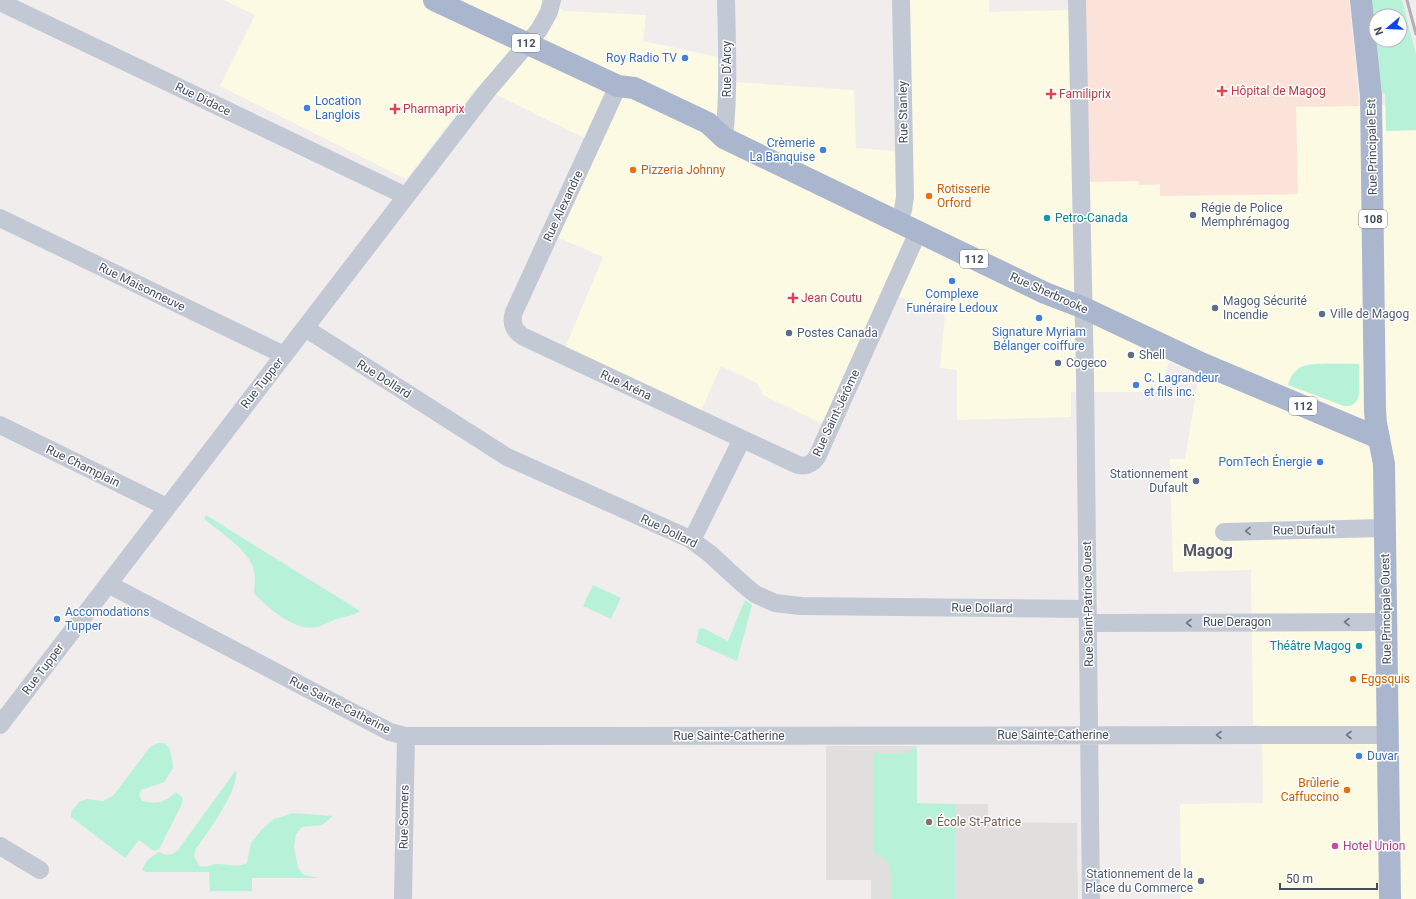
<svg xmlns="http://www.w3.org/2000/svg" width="1416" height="899" font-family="Roboto,sans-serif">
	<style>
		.commercial { fill: #fdfae3 }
		.education { fill: #e1dede }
		.medical { fill: #fce3da }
		.green { fill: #b7f2d8; fill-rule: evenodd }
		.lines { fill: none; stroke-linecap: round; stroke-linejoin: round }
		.minor { stroke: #c2c9d5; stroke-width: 18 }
		.major { stroke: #aab6ce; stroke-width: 22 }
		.rail { stroke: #aeb0b8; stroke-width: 3 }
		.oneway { stroke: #707886 }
		.shop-dot { fill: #3f7fe0; stroke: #fff; stroke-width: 1.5 }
		.health-dot { fill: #e0444e; stroke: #fff; stroke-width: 1.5 }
		.food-dot { fill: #e8710a; stroke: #fff; stroke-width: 1.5 }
		.service-dot { fill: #5c6f8a; stroke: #fff; stroke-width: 1.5 }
		.culture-dot { fill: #0f9aa8; stroke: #fff; stroke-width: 1.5 }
		.education-dot { fill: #8d6e63; stroke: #fff; stroke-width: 1.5 }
		.hotel-dot { fill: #d1479c; stroke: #fff; stroke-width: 1.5 }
		.labels { text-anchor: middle; stroke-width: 3; stroke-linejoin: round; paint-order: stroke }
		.shield { fill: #fff; stroke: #7c828c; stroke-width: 1 }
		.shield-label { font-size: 11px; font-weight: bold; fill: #444c5b }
		.shop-label { font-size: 12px; fill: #366cbe; stroke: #fff; text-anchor: start }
		.street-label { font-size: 12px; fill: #444c5b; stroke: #fff }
		.health-label { font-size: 12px; fill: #be3a42; stroke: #fff; text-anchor: start }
		.food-label { font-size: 12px; fill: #c56008; stroke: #fff; text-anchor: start }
		.service-label { font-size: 12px; fill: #4e5e75; stroke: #fff; text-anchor: start }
		.culture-label { font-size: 12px; fill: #0d838f; stroke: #fff; text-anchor: start }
		.education-label { font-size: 12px; fill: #785e54; stroke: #fff; text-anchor: start }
		.hotel-label { font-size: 12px; fill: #b23c85; stroke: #fff; text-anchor: start }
		.district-label { font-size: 16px; font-weight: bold; fill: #595b62; stroke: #fff }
	</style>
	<rect width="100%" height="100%" fill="#f0edec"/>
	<path class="commercial" d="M224,0H544L565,11L646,15L643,41L718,57V81L854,90L856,148L895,151L893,0H989V12L1068,10V0H1085L1089,182L1139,181V185L1160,184L1161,196L1297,194L1296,107L1386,105V131L1416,130V899H1181L1180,804L1263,803L1262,726L1253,725L1251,570L1173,572L1170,459H1185L1199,375L1169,362L1159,392H1071V417L957,420V370L940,368L945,315L898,296L837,431L763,395L757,383L721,366L701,411L565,348L603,257L557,237L599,145L478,86L406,179L220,86L255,15Z"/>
	<path class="education" d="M826,746H917V804H988V822L1077,823L1078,899H871V880H826Z"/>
	<path class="medical" d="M1086,0H1349L1359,106L1296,107L1298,194L1160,196V184L1139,185L1138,181L1089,182Z"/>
	<path class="green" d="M1371,0H1402L1416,54V130L1386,131L1385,94L1382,93L1381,82L1379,72ZM1376,16H1400V40H1376Z
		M1359,364V395C1357,403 1352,407 1344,406L1288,385C1290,377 1294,371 1301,367C1311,362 1346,364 1359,364Z
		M206,515L360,611C351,617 349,615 340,618C332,620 325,625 317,627C295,632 268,608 254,593C254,586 256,578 254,571C251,552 219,531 204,519Z
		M593,585L621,598L611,619L583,606Z
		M745,600L752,605L737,661L696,643L699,629L703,628L728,641Z
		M158,743H164L169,748L172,758L173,768L164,782L141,790L139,795L142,801C159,804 163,803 176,792L183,798L181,806L159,849L154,851L139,840L125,858L71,817V812L79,802L87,799L103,801L113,796L150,747Z
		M917,746V803L955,804V899H892C892,881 895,860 874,853V753H907Z
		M236,770C240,789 207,833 196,849L194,856L199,866C209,868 210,864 218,864C229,864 236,868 247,863L251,843L262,829L274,819L293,813L333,816L322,825L302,827L296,834L294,847L298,868L304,875L319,878H252V891H210L209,872H146L142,870C145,862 151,856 159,852C167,856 171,856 178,850Z"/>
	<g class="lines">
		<path class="minor" d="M1077,0L1085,375L1091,899
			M0,2L406,196
			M618,86L514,312C510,324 515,333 526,338L798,465C807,467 812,464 817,457L918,232
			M724,138C729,93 727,46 726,0
			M0,218L284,355
			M897,222L903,210L905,197L901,0
			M305,328L507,457L690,539L709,553L744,585L755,594L775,603L801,606L1088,609
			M0,425L167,507
			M1224,532L1385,528
			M692,540L742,439
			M108,584L390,732L406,736L1388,735
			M1088,623L1386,622
			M0,725L487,91L539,30L549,12L552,0
			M0,846L40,870
			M403,899L406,736"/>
		<path class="major" d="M434,0L618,86L634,88L708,123L724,138L1045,293L1084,308L1203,364L1379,438
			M1361,0L1371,95L1375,411L1376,423L1384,464L1390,899"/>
		<path class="rail" d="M1407,0L1416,34"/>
	</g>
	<defs><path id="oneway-chevron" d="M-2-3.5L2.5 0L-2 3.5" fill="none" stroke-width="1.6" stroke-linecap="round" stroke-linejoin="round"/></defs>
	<g class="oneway">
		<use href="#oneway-chevron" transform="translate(1248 531) rotate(179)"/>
		<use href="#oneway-chevron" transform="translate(1347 622) rotate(180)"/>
		<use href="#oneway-chevron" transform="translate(1189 623) rotate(180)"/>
		<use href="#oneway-chevron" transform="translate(1219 735) rotate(-180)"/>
		<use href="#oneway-chevron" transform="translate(1349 735) rotate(-180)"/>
	</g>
	<g class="shop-dot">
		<circle cx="685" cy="58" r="4"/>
		<circle cx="307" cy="108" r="4"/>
		<circle cx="823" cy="150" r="4"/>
		<circle cx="952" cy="281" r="4"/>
		<circle cx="1039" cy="318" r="4"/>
		<circle cx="1136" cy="385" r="4"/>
		<circle cx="1320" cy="462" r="4"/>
		<circle cx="57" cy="619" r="4"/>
		<circle cx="1359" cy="756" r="4"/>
	</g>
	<g class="health-dot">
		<path d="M1220 85h4v4h4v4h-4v4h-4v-4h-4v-4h4z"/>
		<path d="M1049 88h4v4h4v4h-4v4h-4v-4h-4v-4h4z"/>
		<path d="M393 103h4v4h4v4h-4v4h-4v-4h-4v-4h4z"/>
		<path d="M791 292h4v4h4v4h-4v4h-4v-4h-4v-4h4z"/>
	</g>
	<g class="food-dot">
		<circle cx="633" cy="170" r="4"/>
		<circle cx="929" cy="196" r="4"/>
		<circle cx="1353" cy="679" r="4"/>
		<circle cx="1347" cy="790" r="4"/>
	</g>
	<g class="service-dot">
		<circle cx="1193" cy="215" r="4"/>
		<circle cx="1215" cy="308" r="4"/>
		<circle cx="1322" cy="314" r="4"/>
		<circle cx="789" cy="333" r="4"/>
		<circle cx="1131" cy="355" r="4"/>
		<circle cx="1058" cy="363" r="4"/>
		<circle cx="1196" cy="481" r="4"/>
		<circle cx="1201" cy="881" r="4"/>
	</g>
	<g class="culture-dot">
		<circle cx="1047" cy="218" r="4"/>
		<circle cx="1359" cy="646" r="4"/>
	</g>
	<circle class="education-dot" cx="929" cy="822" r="4"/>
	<circle class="hotel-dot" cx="1335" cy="846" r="4"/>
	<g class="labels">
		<g class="shield">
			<rect x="512" y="34" width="28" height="18" rx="3"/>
			<rect x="1359" y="210" width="28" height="18" rx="3"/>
			<rect x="960" y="250" width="28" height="18" rx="3"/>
			<rect x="1289" y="397" width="28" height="18" rx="3"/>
		</g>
		<g class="shield-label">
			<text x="526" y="47">112</text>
			<text x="1373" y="223">108</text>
			<text x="974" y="263">112</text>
			<text x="1303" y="410">112</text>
		</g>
		<g class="shop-label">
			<text x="677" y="62" text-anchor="end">Roy Radio TV</text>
			<text x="315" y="105">Location<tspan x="315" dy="14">Langlois</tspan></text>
			<text x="815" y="147" text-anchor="end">Crèmerie<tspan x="815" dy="14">La Banquise</tspan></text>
			<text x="952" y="298" text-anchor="middle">Complexe<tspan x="952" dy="14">Funéraire Ledoux</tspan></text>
			<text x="1039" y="336" text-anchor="middle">Signature Myriam<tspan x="1039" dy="14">Bélanger coiffure</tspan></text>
			<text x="1144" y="382">C. Lagrandeur<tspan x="1144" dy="14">et fils inc.</tspan></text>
			<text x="1312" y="466" text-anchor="end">PomTech Énergie</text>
			<text x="65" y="616">Accomodations<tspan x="65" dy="14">Tupper</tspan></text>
			<text x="1367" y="760">Duvar</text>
		</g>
		<g class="street-label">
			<text transform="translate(727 69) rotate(-90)" y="4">Rue D'Arcy</text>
			<text transform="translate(203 99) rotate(26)" y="4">Rue Didace</text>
			<text transform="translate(903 112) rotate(-91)" y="4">Rue Stanley</text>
			<text transform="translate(1372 147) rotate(-91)" y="4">Rue Principale Est</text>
			<text transform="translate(563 206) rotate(-65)" y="4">Rue Alexandre</text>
			<text transform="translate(142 287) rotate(26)" y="4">Rue Maisonneuve</text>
			<text transform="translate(1049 293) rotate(24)" y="4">Rue Sherbrooke</text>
			<text transform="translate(384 379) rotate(32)" y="4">Rue Dollard</text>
			<text transform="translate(262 383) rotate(-52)" y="4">Rue Tupper</text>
			<text transform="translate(626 385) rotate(25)" y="4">Rue Aréna</text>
			<text transform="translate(836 413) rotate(-65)" y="4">Rue Saint-Jérôme</text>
			<text transform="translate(83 466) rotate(26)" y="4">Rue Champlain</text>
			<text transform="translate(1304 530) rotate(-1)" y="4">Rue Dufault</text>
			<text transform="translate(669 531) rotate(26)" y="4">Rue Dollard</text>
			<text transform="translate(1088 604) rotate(-91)" y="4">Rue Saint-Patrice Ouest</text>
			<text transform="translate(982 608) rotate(1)" y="4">Rue Dollard</text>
			<text transform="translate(1386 609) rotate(-91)" y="4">Rue Principale Ouest</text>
			<text x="1237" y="626">Rue Deragon</text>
			<text transform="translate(43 669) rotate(-53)" y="4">Rue Tupper</text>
			<text transform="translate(340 705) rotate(27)" y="4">Rue Sainte-Catherine</text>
			<text x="1053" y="739">Rue Sainte-Catherine</text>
			<text x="729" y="740">Rue Sainte-Catherine</text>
			<text transform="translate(404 817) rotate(-89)" y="4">Rue Somers</text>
		</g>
		<g class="health-label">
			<text x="1231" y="95">Hôpital de Magog</text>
			<text x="1059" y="98">Familiprix</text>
			<text x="403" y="113">Pharmaprix</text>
			<text x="801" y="302">Jean Coutu</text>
		</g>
		<g class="food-label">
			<text x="641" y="174">Pizzeria Johnny</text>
			<text x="937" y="193">Rotisserie<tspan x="937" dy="14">Orford</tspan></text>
			<text x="1361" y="683">Eggsquis</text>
			<text x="1339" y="787" text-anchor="end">Brûlerie<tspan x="1339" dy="14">Caffuccino</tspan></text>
		</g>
		<g class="service-label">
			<text x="1201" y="212">Régie de Police<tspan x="1201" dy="14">Memphrémagog</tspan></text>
			<text x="1223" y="305">Magog Sécurité<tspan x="1223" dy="14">Incendie</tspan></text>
			<text x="1330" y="318">Ville de Magog</text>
			<text x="797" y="337">Postes Canada</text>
			<text x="1139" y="359">Shell</text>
			<text x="1066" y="367">Cogeco</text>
			<text x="1188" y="478" text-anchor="end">Stationnement<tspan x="1188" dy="14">Dufault</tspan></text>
			<text x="1193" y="878" text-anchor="end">Stationnement de la<tspan x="1193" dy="14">Place du Commerce</tspan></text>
		</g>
		<g class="culture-label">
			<text x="1055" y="222">Petro-Canada</text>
			<text x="1351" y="650" text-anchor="end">Théâtre Magog</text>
		</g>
		<g class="education-label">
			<text x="937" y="826">École St-Patrice</text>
		</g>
		<g class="hotel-label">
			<text x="1343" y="850">Hotel Union</text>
		</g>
		<g class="district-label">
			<text x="1208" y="556">Magog</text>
		</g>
	</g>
	<g transform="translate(1388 28) rotate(251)"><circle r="19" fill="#ffffff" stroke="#b4b7bd"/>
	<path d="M0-3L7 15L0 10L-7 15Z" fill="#0c46eb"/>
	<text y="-6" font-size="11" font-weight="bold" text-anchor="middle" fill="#444c5b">N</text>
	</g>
	<path d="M1280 883v6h97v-6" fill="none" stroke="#444c5b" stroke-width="2"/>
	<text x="1286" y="883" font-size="12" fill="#444c5b" stroke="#ffffff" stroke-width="3" paint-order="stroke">50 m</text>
</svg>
